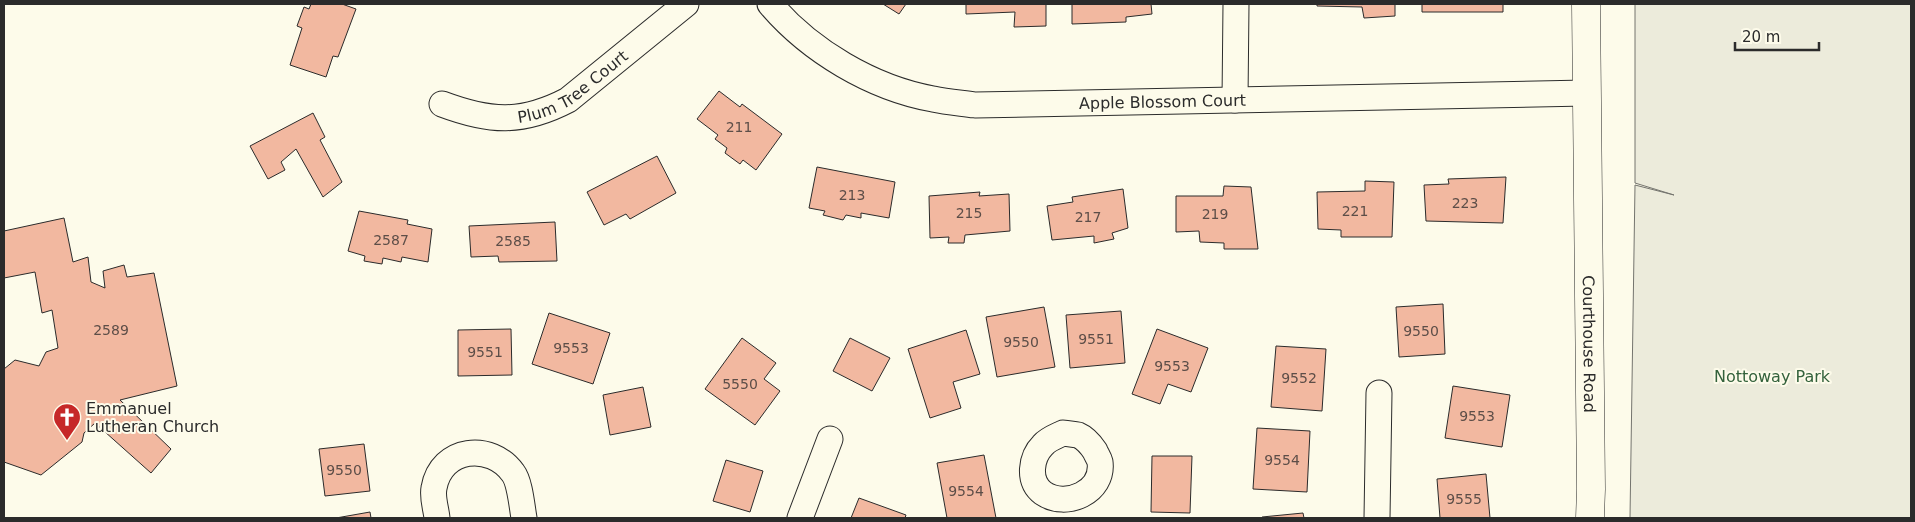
<svg xmlns="http://www.w3.org/2000/svg" width="1915" height="522" font-family="'DejaVu Sans',sans-serif">
	<style>
		.green { fill: #ecebdb; stroke: #74746e }
		.building { fill: #f2b8a0; stroke: #2b2b2b }
		.lines { fill: none; stroke-linecap: round; stroke-linejoin: round }
		.street-casing { stroke: #2b2b2b; stroke-width: 27 }
		.secondary-casing { stroke: #2b2b2b; stroke-width: 29 }
		.street { stroke: #fdfbea; stroke-width: 25 }
		.secondary { stroke: #fdfbea; stroke-width: 28 }
		.labels { text-anchor: middle; stroke-width: 4; stroke-linejoin: round; paint-order: stroke }
		.number-label { font-size: 14px; fill: #5d4e48 }
		.street-label { font-size: 16px; fill: #2b2b2b; stroke: #fdfbea }
		.park-label { font-size: 16px; fill: #34623c; stroke: #fdfbea }
		.poi-label { font-size: 16px; fill: #2b2b2b; stroke: #fdfbea; text-anchor: start }
	</style>
	<rect width="100%" height="100%" fill="#fdfbea"/>
	<path class="green" d="M1635,4H1911V518H1630L1635,185L1674,195L1635,183Z"/>
	<path class="building" d="M311,4H342L356,9L338,57L333,56L326,77L290,65L302,28L297,26L304,7L309,9Z
		M883,4H906L899,14Z
		M966,4H1046V26L1014,27L1015,12L966,14Z
		M1072,4H1151L1152,14L1126,17V22L1072,24Z
		M1317,4H1395V16L1364,18L1362,7L1317,6Z
		M1422,4H1503V12H1422Z
		M719,91L740,107L742,104L782,134L756,170L743,160L740,164L725,153L727,148L715,139L718,135L697,119Z
		M313,113L325,137L320,140L342,182L323,197L296,149L281,162L285,170L268,179L250,146Z
		M657,156L676,193L630,219L626,214L604,225L587,192Z
		M817,167L895,182L889,218L861,213V218L846,215L843,220L823,215L825,211L809,208Z
		M1506,177L1503,223L1426,221L1424,185L1449,184L1448,179Z
		M1365,181L1394,182L1392,237H1341V230L1318,229L1317,192L1365,191Z
		M1224,186L1251,187L1258,249H1224V243L1200,242L1199,231L1176,232V196H1223Z
		M1123,189L1128,228L1112,233L1114,239L1094,243V236L1052,240L1047,206L1073,202L1072,197Z
		M980,192L979,196L1009,194L1010,231L965,235L964,243H948L949,237L930,238L929,196Z
		M359,211L408,220L407,224L432,229L428,262L402,257L401,262L383,258L382,264L364,261L365,256L348,251Z
		M64,218L73,262L88,257L91,282L105,288L103,271L124,265L127,277L154,273L177,386L120,400L171,449L151,473L95,423L84,433L82,442L41,475L4,462V369L15,360L39,366L46,352L58,348L52,310L42,313L35,272L4,278V231Z
		M555,222L557,261L499,262L498,256L471,257L469,226Z
		M1443,304L1445,354L1399,357L1396,307Z
		M1044,307L1055,367L997,377L986,317Z
		M1121,311L1125,363L1070,368L1066,315Z
		M549,313L610,333L593,384L532,364Z
		M511,329L512,375L458,376V330Z
		M1157,329L1208,348L1191,392L1168,384L1160,404L1132,394Z
		M966,330L980,374L953,382L961,408L930,418L908,349Z
		M742,338L776,363L764,379L780,391L755,425L705,389Z
		M850,338L890,358L872,391L833,371Z
		M1276,346L1326,349L1322,411L1271,407Z
		M1453,386L1510,395L1502,447L1445,438Z
		M643,387L651,427L610,435L603,395Z
		M1257,428L1310,431L1307,492L1253,489Z
		M364,444L370,491L325,496L319,449Z
		M984,455L996,518H947L937,463Z
		M1152,456H1192L1190,513L1151,512Z
		M726,460L763,471L750,512L713,501Z
		M1486,474L1490,518H1440L1437,479Z
		M859,498L906,515L905,518H851Z
		M370,512L371,518H336Z
		M1303,513L1304,518H1262V517Z"/>
	<g class="lines">
		<g class="street-casing">
			<g id="street">
				<path id="s1" d="M770,4C810,51 872,88 933,99C947,102 961,103 975,105L1586,93"/>
				<path d="M1235,100L1236,4"/>
				<path id="s2" d="M442,104C490,122 522,124 568,100L686,4"/>
				<path d="M1063,433C1068,434 1074,434 1078,435C1085,438 1091,445 1095,451C1096,454 1099,458 1100,462C1104,492 1066,509 1043,493C1027,481 1031,457 1043,445C1048,439 1057,436 1063,433Z"/>
				<path d="M437,518C436,508 432,498 434,488C441,447 491,442 513,473C520,482 522,507 524,518"/>
				<path d="M800,518L830,439"/>
				<path d="M1377,518L1379,393"/>
			</g>
		</g>
		<g class="secondary-casing">
			<g id="secondary">
				<path id="s3" d="M1586,4L1591,489L1590,518"/>
			</g>
		</g>
		<use href="#street" class="street"/>
		<use href="#secondary" class="secondary"/>
	</g>
	<defs>
		<g id="church-pin" transform="scale(1.4375)"><path d="M0 17L-7.5 6A9.5 9.5 0 1 1 7.5 6Z" fill="#c62828" stroke="#fdfbea"/><path d="M-1.2-6h2.4v3.5h3.3v2.4h-3.3V6h-2.4V-.1h-3.3v-2.4h3.3Z" fill="#fff"/></g>
	</defs>
	<g fill-rule="evenodd">
		<use href="#church-pin" x="67" y="417"/>
	</g>
	<g class="labels">
		<g class="number-label">
			<text x="739" y="132">211</text>
			<text x="852" y="200">213</text>
			<text x="1465" y="208">223</text>
			<text x="1355" y="216">221</text>
			<text x="969" y="218">215</text>
			<text x="1215" y="219">219</text>
			<text x="1088" y="222">217</text>
			<text x="391" y="245">2587</text>
			<text x="513" y="246">2585</text>
			<text x="111" y="335">2589</text>
			<text x="1421" y="336">9550</text>
			<text x="1096" y="344">9551</text>
			<text x="1021" y="347">9550</text>
			<text x="571" y="353">9553</text>
			<text x="485" y="357">9551</text>
			<text x="1172" y="371">9553</text>
			<text x="1299" y="383">9552</text>
			<text x="740" y="389">5550</text>
			<text x="1477" y="421">9553</text>
			<text x="1282" y="465">9554</text>
			<text x="344" y="475">9550</text>
			<text x="966" y="496">9554</text>
			<text x="1464" y="504">9555</text>
		</g>
		<g class="street-label">
			<text dy="6" stroke="none"><textPath href="#s2" startOffset="141">Plum Tree Court</textPath></text>
			<text dy="6" stroke="none"><textPath href="#s1" startOffset="422">Apple Blossom Court</textPath></text>
			<text dy="6" stroke="none"><textPath href="#s3" startOffset="340">Courthouse Road</textPath></text>
		</g>
		<g class="park-label">
			<text x="1772" y="382">Nottoway Park</text>
		</g>
		<g class="poi-label">
			<text x="86" y="414">Emmanuel<tspan x="86" dy="18">Lutheran Church</tspan></text>
		</g>
	</g>
	<rect width="1915" height="522" fill="none" stroke="#2b2b2b" stroke-width="10"/>
	<path d="M1735 42v8h84v-8" fill="none" stroke="#2b2b2b" stroke-width="2.5"/>
	<text x="1742" y="42" font-size="15" fill="#2b2b2b" stroke="#fdfbea" stroke-width="4" paint-order="stroke">20 m</text>
</svg>
